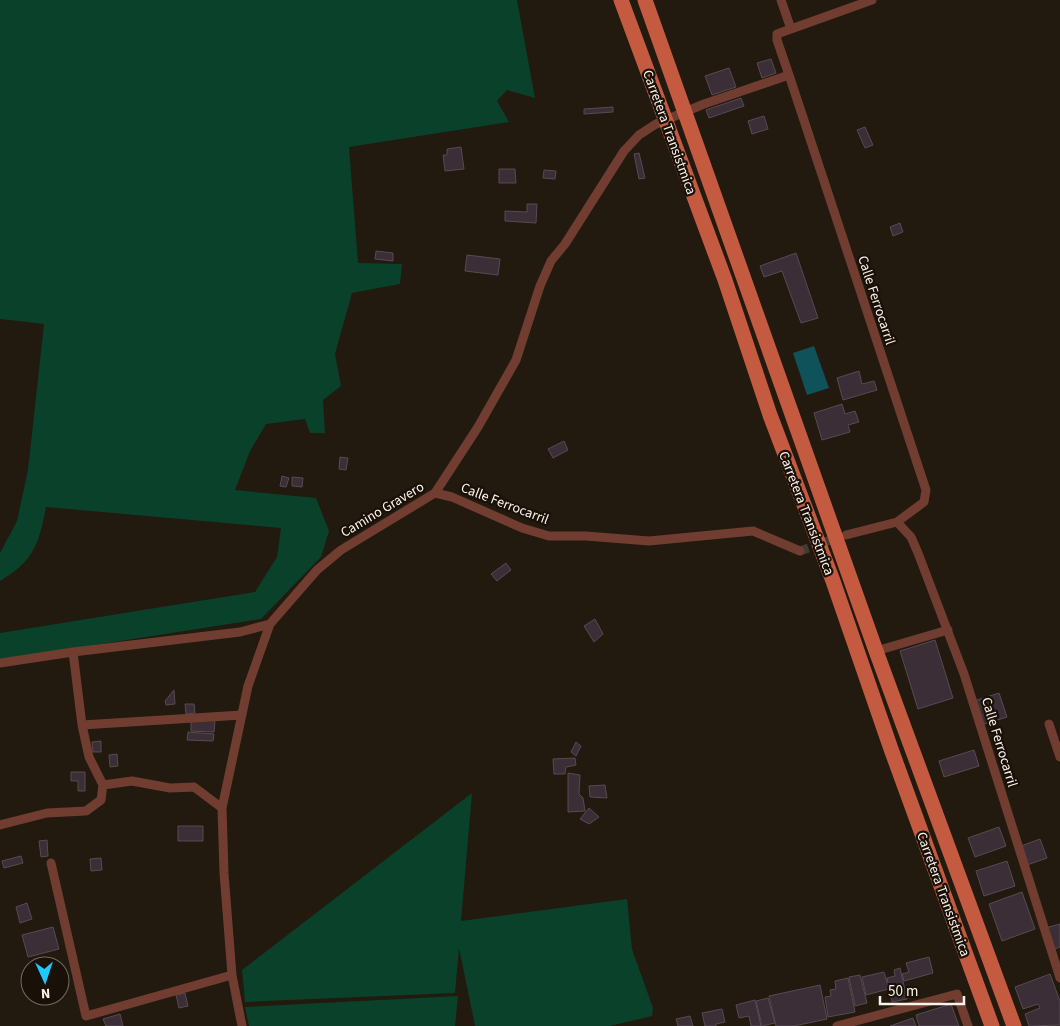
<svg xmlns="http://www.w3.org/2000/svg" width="1060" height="1026" font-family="'Source Sans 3',sans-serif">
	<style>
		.green { fill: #0a412b }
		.water { fill: #105259 }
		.building { fill: #3c2e37; stroke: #584a53 }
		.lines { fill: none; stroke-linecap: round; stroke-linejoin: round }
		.street-tunnel { stroke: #433a30; stroke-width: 9; stroke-dasharray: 9 4.5; stroke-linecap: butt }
		.street { stroke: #703d30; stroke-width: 9 }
		.primary { stroke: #c45b41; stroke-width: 15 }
		.labels { text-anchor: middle; stroke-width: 4.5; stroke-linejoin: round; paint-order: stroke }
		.street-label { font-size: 14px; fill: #fbf4ed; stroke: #191007 }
	</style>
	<rect width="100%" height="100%" fill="#22190f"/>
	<path class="green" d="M0,0H517L535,98L507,90L497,101L509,122L349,147L358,263L402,264L400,284L352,293L335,354L341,386L323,400L325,433H310L305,419L266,424L250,451L235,490L316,498L329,531L321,557L261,619L0,660V633L255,592L277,557L281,528L46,507C39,544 34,561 0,581V553L17,521L28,470L44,324L0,319Z
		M472,793L461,921L627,899L632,949L653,1008L652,1016L610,1026H475L459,948L455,993L245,1002L242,970Z
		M458,996L455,1026H249L245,1007Z"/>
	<path class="water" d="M814,346L829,388L807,395L793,353Z"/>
	<path class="building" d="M771,59L776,73L762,78L757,63Z
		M729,68L736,87L712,95L705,76Z
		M741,98L744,106L709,118L706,110Z
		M613,107V112L584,114V109Z
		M764,116L768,129L752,134L748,121Z
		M865,127L873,145L865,148L857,130Z
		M461,147L464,169L445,171L443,155H447V149Z
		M639,153L645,178L639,179L634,154Z
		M499,169H515L516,183H499Z
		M544,170L556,171L555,179L543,178Z
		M527,204H537L536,223L505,221V211L527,212Z
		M900,223L903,232L893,236L890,227Z
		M376,251L393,253V261L375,259Z
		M796,253L818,318L801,323L782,271L764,277L760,266Z
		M467,255L500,259L498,275L465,271Z
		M859,371L862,384L874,381L877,390L843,400L837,378Z
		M842,404L845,414L855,411L859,422L848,425L850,432L822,440L814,413Z
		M564,441L568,450L553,458L548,449Z
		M340,457L348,458L346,470L339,469Z
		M282,476L289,478L286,487L280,486Z
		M292,477L303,478L302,487L292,486Z
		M506,563L511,570L497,581L491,574Z
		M595,619L603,634L594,642L584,626Z
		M935,640L953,698L918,709L900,651Z
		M174,690L175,704L166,705L165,701Z
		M999,693L1007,717L981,725L974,701Z
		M185,704H194L195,713L186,714Z
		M191,719L215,720L214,732L191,731Z
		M188,732L214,734L213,741L187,740Z
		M101,741V752H93L92,742Z
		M576,742L581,746L576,756L571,752Z
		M974,750L979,766L944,777L939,761Z
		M117,754L118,766L110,767L109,755Z
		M575,758L576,765L566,767L565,774H554L553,759Z
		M71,772H85V791H78V781H71Z
		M568,773L580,775L579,794L583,798L585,811L568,812Z
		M605,785L607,798L590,797L589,786Z
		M589,808L599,817L589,824L580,819Z
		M178,826H203V841H178Z
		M999,827L1006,846L975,857L968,838Z
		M1040,839L1047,858L1027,865L1021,846Z
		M47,840L48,856L41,857L39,841Z
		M21,856L23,863L4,868L2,861Z
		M101,858L102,870L91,871L90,859Z
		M1007,861L1015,886L984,896L976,871Z
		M1022,892L1035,929L1002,941L989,904Z
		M27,903L32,919L20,923L16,907Z
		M1060,924V947L1052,950L1045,928Z
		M53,927L59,949L28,957L22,935Z
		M929,957L933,973L904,981L902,974L909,972L906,963Z
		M900,968L907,999L892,1002L887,978L895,976L894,970Z
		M884,972L889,989L866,995L862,977Z
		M1050,974L1060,1001V1025L1029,1026L1025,1014L1040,1008L1038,1004L1023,1009L1015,987Z
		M860,975L867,1003L855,1006L849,977Z
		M848,978L855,1012L828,1017L825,997L831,996L830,990L836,989L835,981Z
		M820,985L827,1019L794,1026H776L769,996Z
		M185,993L188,1006L179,1008L176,995Z
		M768,998L775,1023L762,1026L756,1001Z
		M755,1000L761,1026H751L749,1016L739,1018L736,1005Z
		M951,1004L959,1026H919L916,1015Z
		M722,1009L725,1022L716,1024V1026H705L702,1013Z
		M120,1014L123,1026H106L103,1019Z
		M690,1016L693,1026H678L676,1019Z
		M913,1018L916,1026H890Z"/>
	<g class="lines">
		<path class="street-tunnel" d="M800,551L839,537"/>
		<path class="street" d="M781,0L791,29
			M789,75L926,490L924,502L897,522L846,535
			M435,493L452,497L522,528L549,536H586L649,541L753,531L800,551
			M897,522L911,537L918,553L964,674L1060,978
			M876,651L948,630
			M73,652L82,725L89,757L103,785
			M0,663L73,652L240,632L270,624L317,570L341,550L435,493L478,427L516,360L540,286L551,261L565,244L624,151L639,135L656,124L704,104L789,75L777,40V34L872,0
			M1049,724L1060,757
			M82,725L242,715
			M222,808L248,686L270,624
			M0,825L47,813L86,811L101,800L103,785L132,781L170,788L194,787L222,808L224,873L232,975
			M51,863L86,1016L232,975L242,1026
			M837,1026L957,994L968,1026"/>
		<path class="primary" d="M621,0L725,280L770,415L833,581L891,749L992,1026
			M645,0L876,651L1014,1026"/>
	</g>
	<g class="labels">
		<g class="street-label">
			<text transform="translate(670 132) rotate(70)" y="5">Carretera Transistmica</text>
			<text transform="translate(877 300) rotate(72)" y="5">Calle Ferrocarril</text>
			<text transform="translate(505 503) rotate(21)" y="5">Calle Ferrocarril</text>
			<text transform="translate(382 509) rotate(-31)" y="5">Camino Gravero</text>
			<text transform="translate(807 513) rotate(69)" y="5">Carretera Transistmica</text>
			<text transform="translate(1000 742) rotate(73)" y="5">Calle Ferrocarril</text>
			<text transform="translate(944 894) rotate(70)" y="5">Carretera Transistmica</text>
		</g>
	</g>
	<g transform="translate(45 981) rotate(177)"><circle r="24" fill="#191007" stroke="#736b63"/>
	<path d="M0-4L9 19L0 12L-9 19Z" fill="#1ec9fd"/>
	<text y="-8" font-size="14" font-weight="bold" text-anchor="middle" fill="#fbf4ed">N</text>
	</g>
	<path d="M880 996v8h84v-8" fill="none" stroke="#fbf4ed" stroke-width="2.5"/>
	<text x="888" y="996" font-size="15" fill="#fbf4ed" stroke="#191007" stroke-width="4" paint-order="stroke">50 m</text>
</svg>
